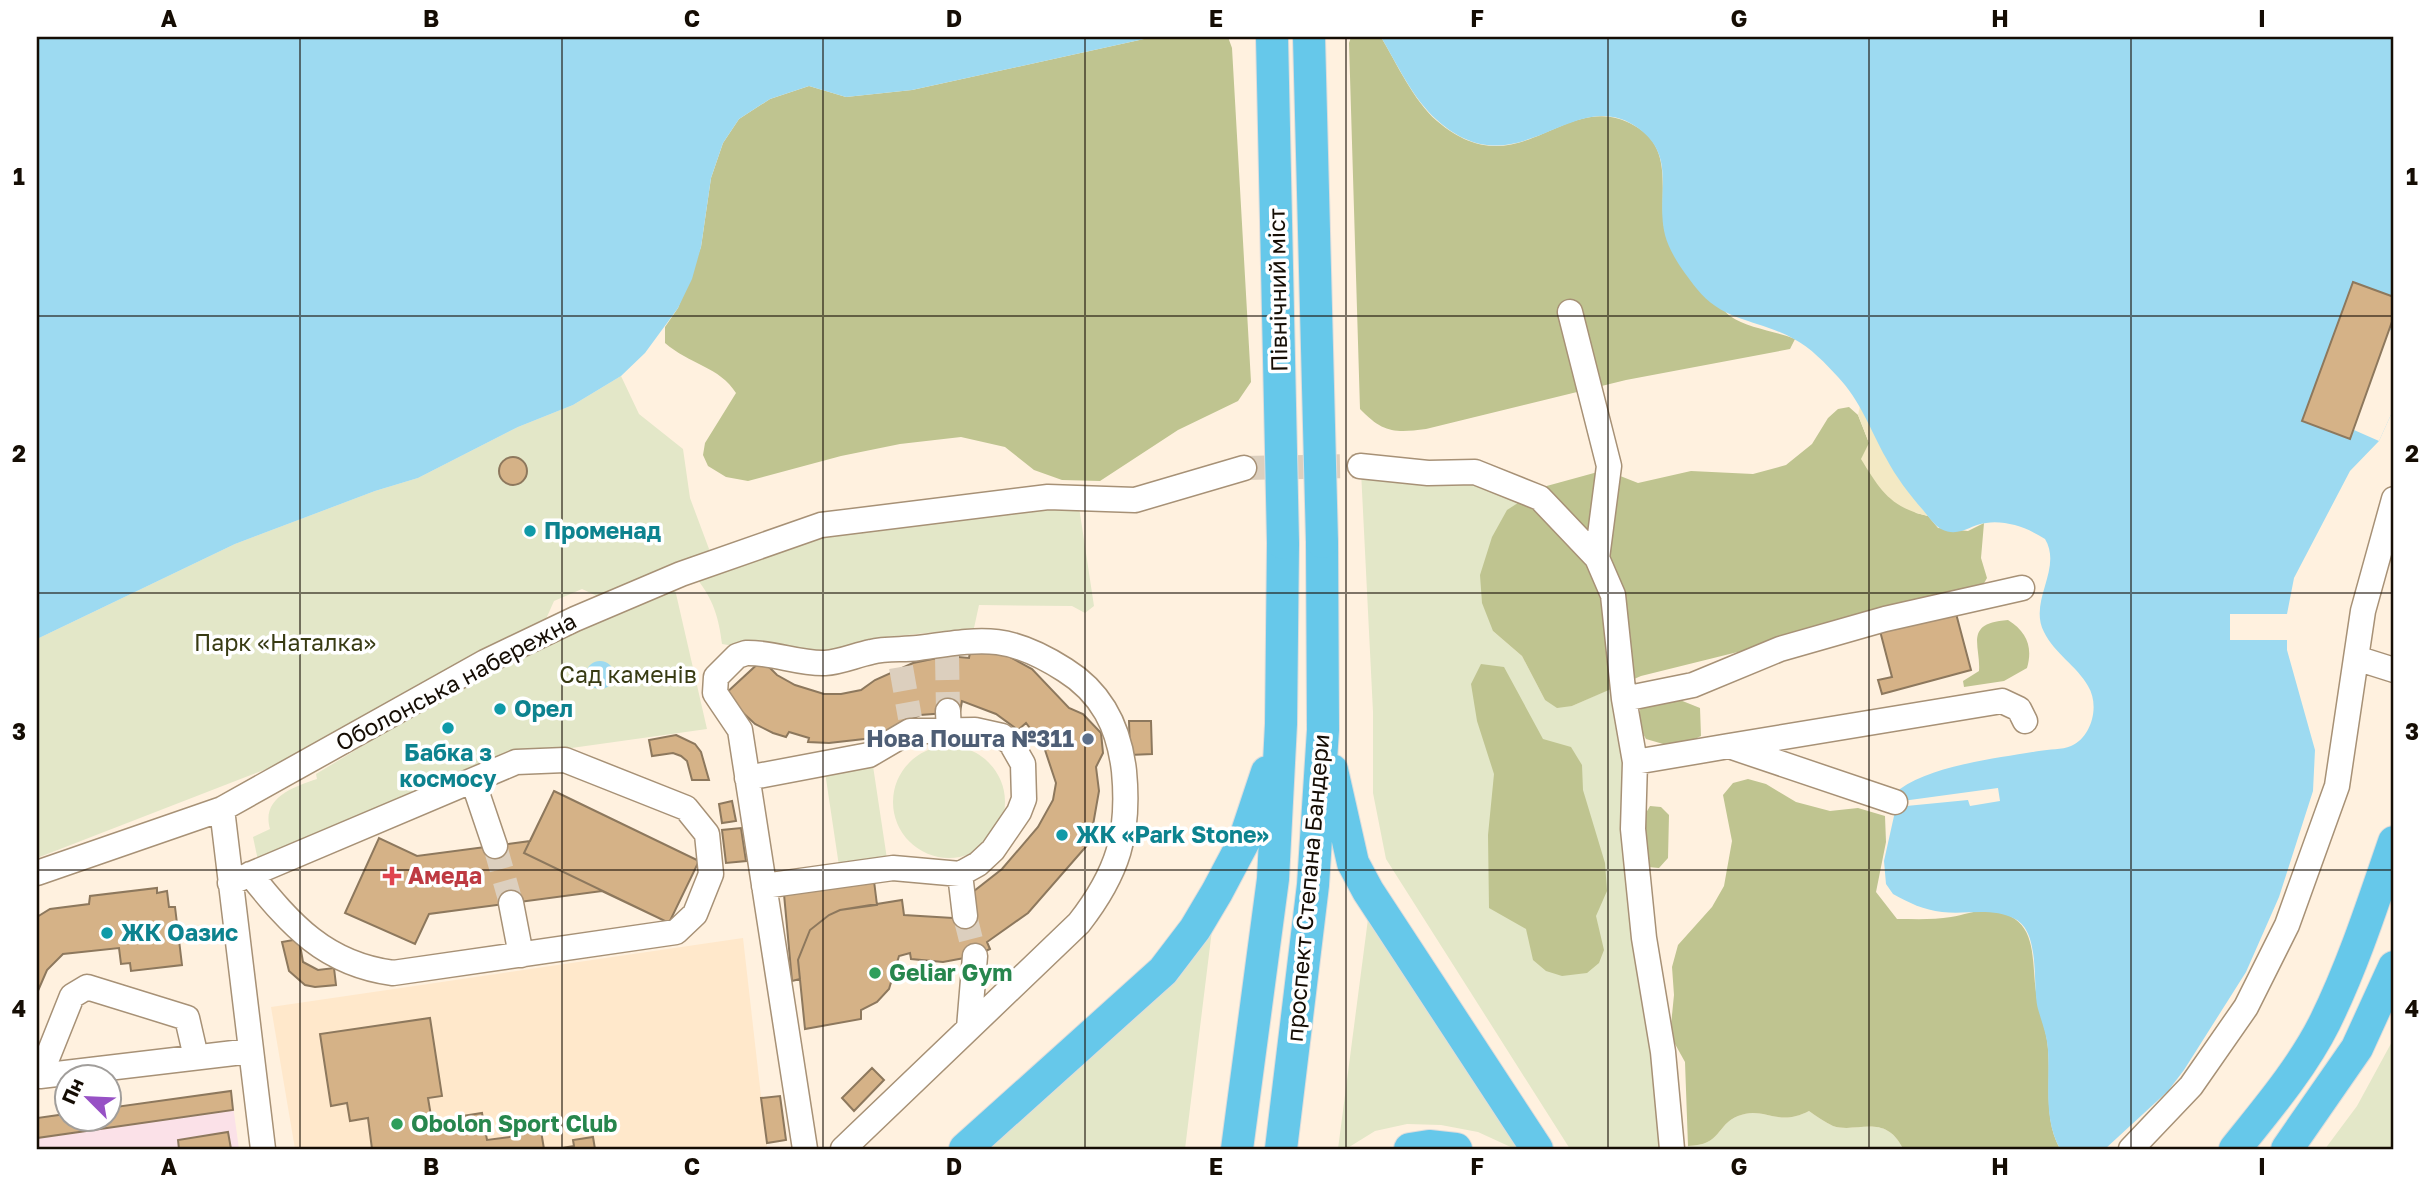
<svg xmlns="http://www.w3.org/2000/svg" width="2431" height="1186" font-family="'Golos Text',sans-serif">
	<style>
		.built { fill: #ffe8cb }
		.industrial { fill: #fbe1e8 }
		.green { fill: #e3e7c8 }
		.forest { fill: #bfc490 }
		.sand { fill: #f3e9c4 }
		.water { fill: #9ddaf1 }
		.pier { fill: #fff1df }
		.building { fill: #d5b287; stroke: #8d785d; stroke-width: 2 }
		.lines { fill: none; stroke-linecap: round; stroke-linejoin: round }
		.minor-tunnel { stroke: #dccfbe; stroke-width: 24; stroke-dasharray: 24 12; stroke-linecap: butt }
		.minor-casing { stroke: #a79176; stroke-width: 27 }
		.major-casing { stroke: #dedddc; stroke-width: 34 }
		.minor { stroke: #fff; stroke-width: 24 }
		.major { stroke: #66c8ea; stroke-width: 32 }
		.major-bridge-casing { stroke: #dedddc; stroke-width: 34; stroke-linecap: butt }
		.major-bridge { stroke: #66c8ea; stroke-width: 32 }
		.grid { fill: none; stroke: #150d04; stroke-width: 2; stroke-opacity: 0.55 }
		.culture-dot { fill: #0f9aa8; stroke: #fff; stroke-width: 2.5 }
		.service-dot { fill: #5c6f8a; stroke: #fff; stroke-width: 2.5 }
		.health-dot { fill: #e0444e; stroke: #fff; stroke-width: 2.5 }
		.leisure-dot { fill: #2e9e5b; stroke: #fff; stroke-width: 2.5 }
		.labels { text-anchor: middle; stroke-width: 7; stroke-linejoin: round; paint-order: stroke }
		.street-label { font-size: 23px; fill: #150d04; stroke: #fff }
		.culture-label { font-size: 23px; font-weight: bold; fill: #0d838f; stroke: #fff; text-anchor: start }
		.park-label { font-size: 23px; fill: #383b13; stroke: #fff }
		.service-label { font-size: 23px; font-weight: bold; fill: #4e5e75; stroke: #fff; text-anchor: end }
		.health-label { font-size: 23px; font-weight: bold; fill: #be3a42; stroke: #fff; text-anchor: start }
		.leisure-label { font-size: 23px; font-weight: bold; fill: #27864d; stroke: #fff; text-anchor: start }
		.neatline { fill: none; stroke: #150d04; stroke-width: 2.5 }
		.grid-label { font-size: 23px; text-anchor: middle; font-weight: bold; fill: #150d04 }
	</style>
	<rect width="100%" height="100%" fill="#fff1df"/>
	<path class="built" d="M743,938L767,1149H295L271,1007Z"/>
	<path class="industrial" d="M231,1091L239,1149H37V1118L66,1114V1120H108L109,1108Z"/>
	<path class="green" d="M621,376L639,414L683,449L690,498L712,557L606,600L582,589L554,601L542,628L331,744L37,858V639L235,544L375,491L418,478L518,427L573,405Z
		M1361,471L1469,479L1528,496L1493,631L1522,656L1545,700L1572,706L1619,685L1665,1149H1570L1386,859L1373,793V712Z
		M1053,499L1079,507L1094,606L1085,613L1072,606L979,605L974,628L888,637L849,647L820,660L722,644C719,618 713,599 697,579L822,530Z
		M674,585L707,729L550,751L259,865L253,837L270,829C261,798 293,787 317,779L316,774L506,659Z
		M893 802a56 56 0 1 1 112 0a56 56 0 1 1-112 0Z
		M873,766L887,859L839,866L825,772Z
		M1368,919L1525,1149H1515L1478,1132L1441,1125L1407,1124L1375,1131L1346,1149H1338Z
		M1212,930L1185,1149H989L1177,976Z
		M2394,1038V1149H2325L2357,1106Z
		M1809,1111C1816,1116 1825,1122 1833,1126C1857,1134 1885,1112 1903,1149H1687L1688,1146C1722,1145 1716,1125 1738,1116C1764,1105 1777,1128 1809,1111Z"/>
	<path class="forest" d="M1153,37H1228L1232,48L1251,382L1238,401L1178,430L1100,481L1062,480L1034,470L1005,447L961,437L900,444L841,456L748,481L726,477L708,466L703,455L705,443L736,393C720,367 689,364 665,343V327L678,308L701,247L711,178L723,143L739,119L770,99L809,86L846,97L912,90Z
		M1351,37H1381C1397,64 1413,100 1437,121C1520,192 1565,85 1635,126C1676,149 1657,195 1665,232C1666,239 1723,312 1730,316C1747,328 1775,331 1795,339L1790,349L1626,380L1426,429C1395,433 1383,433 1360,409L1349,43Z
		M1849,407L1858,415L1869,443L1916,513L1928,516L1938,528L1968,531L1984,523L1981,558L1987,578L1979,592L1641,676L1572,706L1557,708L1545,700L1522,656L1493,631L1482,603L1480,575L1492,537L1507,510L1543,487L1605,470L1638,483L1691,471L1753,474L1786,465L1812,444L1828,418L1838,409Z
		M2008,620C2027,632 2033,647 2027,668L2004,681L1964,687L1963,681L1979,671C1981,646 1963,623 2008,620Z
		M1481,664L1504,667L1543,739L1571,747L1582,765L1583,790L1605,863L1607,891L1596,916L1604,950L1599,963L1587,973L1562,976L1546,971L1533,960L1526,929L1489,908L1488,835L1494,774L1477,721L1471,684Z
		M1675,698L1700,708L1701,736L1677,748L1646,739L1638,725L1641,704Z
		M1748,779L1766,784L1796,802L1830,811L1858,808L1885,816L1886,842L1876,892L1897,919C1915,919 1934,920 1951,917C1965,915 1979,909 1993,911C2039,918 2031,958 2036,992C2038,1012 2047,1029 2048,1049C2051,1083 2043,1118 2060,1149H1903C1885,1112 1857,1134 1833,1126C1825,1122 1816,1116 1809,1111C1777,1128 1764,1105 1738,1116C1716,1125 1722,1145 1688,1146L1685,1062L1670,1035L1674,995L1672,967L1678,945L1712,907L1724,886L1732,841L1723,795L1733,783Z
		M1650,806L1661,807L1669,815L1668,858L1659,868L1648,867L1642,820Z"/>
	<path class="sand" d="M1860,406L1899,479L1928,516C1891,508 1880,490 1861,459L1869,443L1858,415Z"/>
	<path class="water" d="M37,37H1153L912,90L846,97L809,86L770,99L739,119L723,143L711,178L701,247L692,279L678,308L645,353L621,376L573,405L518,427L418,478L375,491L235,544L37,639Z
		M1381,37H2394V408L2379,441L2350,471L2294,578L2287,614V650L2315,750L2313,791L2279,897L2246,972L2184,1070L2168,1091L2105,1149H2060C2043,1118 2050,1084 2048,1050C2047,1035 2042,1023 2038,1009C2032,986 2041,932 2015,919C1992,907 1967,915 1942,912C1924,910 1909,903 1893,894L1886,884L1884,861L1900,789C1933,765 1999,758 2039,751C2049,749 2062,750 2071,746C2092,737 2100,705 2088,686C2077,666 2054,653 2044,632C2028,601 2063,569 2045,539C2028,528 2006,520 1986,523C1969,525 1959,538 1941,529C1934,525 1928,516 1923,510C1909,494 1896,477 1886,458C1871,431 1860,400 1838,377C1826,364 1810,347 1794,339C1761,320 1723,322 1697,289C1685,274 1670,254 1665,235C1655,195 1678,157 1638,128C1573,81 1518,193 1437,120C1413,99 1397,64 1381,37Z
		M586 675a14 14 0 1 1 28 0a14 14 0 1 1-28 0Z"/>
	<path class="pier" d="M2353,282L2394,297V316L2390,330L2394,332V408L2379,441L2354,430L2350,439L2302,421Z
		M2230,614H2287V640H2230Z
		M1998,788L2000,801L1970,806L1968,800L1896,807L1895,802Z"/>
	<path class="building" d="M2353,282L2394,297V316L2350,439L2302,421Z
		M499 471a14 14 0 1 1 28 0a14 14 0 1 1-28 0Z
		M1954,606L1971,670L1882,694L1878,680L1892,677L1879,627Z
		M971,647L997,650L1032,669L1069,708L1083,714L1101,733L1103,753L1096,767L1099,791L1090,842L1028,913L987,942L990,949L975,956L943,962L911,959L910,953L899,956L889,989L877,1002L861,1010V1019L805,1029L798,960L810,930L829,915L840,910L902,900L904,915L953,918L969,895L1002,869L1038,827L1053,800L1056,783L1044,747L1026,723L1018,730L996,714L962,701L960,712L920,715L873,738L829,743L808,742L809,738L789,732L786,737L773,733L755,724L724,695L762,660L777,675L795,685L824,694H841L861,690L875,680L913,663L947,656L969,658Z
		M1129,721H1151L1152,754L1130,755Z
		M676,735L695,744L701,752L709,780H692L687,761L681,756L673,753L652,756L649,740Z
		M554,791L699,861L669,923L524,853Z
		M554,791L699,861L669,923L602,891L429,914L415,944L345,913L379,838L417,856L530,841Z
		M732,801L736,821L722,823L719,804Z
		M741,828L746,861L726,863L722,830Z
		M874,881L877,905L840,910L829,915L810,930L798,960L800,979L792,981L784,894Z
		M157,888V893L167,891L169,907H175L182,965L131,971L130,963L121,964L119,948L63,954L47,970L37,993V917L50,909L89,904L90,896Z
		M299,939L303,962L318,970L334,968L336,985L315,987L305,985L289,971L282,942Z
		M430,1018L442,1096L428,1098L433,1128L457,1125L456,1117L482,1113L487,1140L517,1136L516,1129L540,1125L544,1149H372L368,1118L350,1121L347,1103L331,1106L320,1034Z
		M872,1068L884,1080L854,1111L842,1098Z
		M66,1083V1102L60,1103L58,1084Z
		M231,1091L233,1110L37,1138V1118L66,1114V1120H108V1108Z
		M780,1096L786,1140L767,1143L761,1098Z
		M228,1132L231,1149H179L178,1140Z
		M593,1137L595,1149H556L574,1146L573,1140Z"/>
	<g class="lines">
		<path class="minor-tunnel" d="M1244,468L1360,466
			M947,656L948,711
			M901,667L910,718
			M495,846L511,903
			M965,916L975,956"/>
		<g class="minor-casing">
			<path id="minor" d="M1570,312L1609,466L1597,558
				M1360,466L1428,473L1475,472L1540,498L1597,558L1613,595L1624,699L1635,762L1633,829L1644,938L1663,1052L1672,1149
				M2394,499L2363,611L2356,658L2394,670
				M1624,699L1693,685L1780,649L1885,619L2022,588
				M948,711L949,733
				M1729,746L2002,701L2019,709L2025,721
				M1635,762L1729,746L1895,802
				M747,778L869,755L910,731L975,730L1002,736L1011,743L1023,764L1024,799L1019,812L993,850L978,864L960,874L965,916
				M473,781L495,846
				M222,809L263,1149
				M37,873L222,809L485,662L575,619L681,574L821,525L1048,497L1135,500L1244,468
				M230,883L516,762L565,760L686,808L707,834L711,874L695,914L676,932L393,973C325,964 291,925 250,874
				M764,886L893,868L960,874
				M511,903L521,955
				M969,1028L975,956
				M196,1057L187,1018L87,987L72,996L40,1076L251,1051
				M805,1149L740,730L715,693L716,677L737,656L746,653C772,652 799,664 825,663C841,662 856,655 871,652C886,648 903,650 918,648C983,639 1007,633 1065,670C1102,693 1119,727 1124,771C1130,834 1118,873 1079,923L843,1149
				M2131,1149L2191,1086L2246,1007L2287,925L2337,786L2356,658"/>
		</g>
		<g class="major-casing">
			<path id="major" d="M1332,770L1353,863L1368,891L1537,1149
				M965,1149L1163,971L1195,929L1217,892L1244,841L1267,772
				M1237,1149L1273,879L1281,724L1283,543
				M1281,1149L1313,885L1323,730L1322,542
				M1410,1149L1429,1146L1456,1149
				M2235,1149C2267,1109 2302,1068 2325,1022C2353,965 2373,903 2394,842
				M2287,1149L2357,1048L2394,967"/>
		</g>
		<use href="#minor" class="minor"/>
		<use href="#major" class="major"/>
		<g class="major-bridge-casing">
			<path id="major-bridge" d="M1272,37L1283,543
				M1309,37L1322,542"/>
		</g>
		<use href="#major-bridge" class="major-bridge"/>
	</g>
	<path class="grid" d="M300,37V1149M562,37V1149M823,37V1149M1085,37V1149M1346,37V1149M1608,37V1149M1869,37V1149M2131,37V1149M37,316H2394M37,593H2394M37,870H2394"/>
	<g class="culture-dot">
		<circle cx="530" cy="531" r="7"/>
		<circle cx="500" cy="709" r="7"/>
		<circle cx="448" cy="728" r="7"/>
		<circle cx="1062" cy="835" r="7"/>
		<circle cx="107" cy="933" r="7"/>
	</g>
	<circle class="service-dot" cx="1088" cy="739" r="7"/>
	<path class="health-dot" d="M388.5 865.5h7v7h7v7h-7v7h-7v-7h-7v-7h7z"/>
	<g class="leisure-dot">
		<circle cx="875" cy="973" r="7"/>
		<circle cx="397" cy="1124" r="7"/>
	</g>
	<g class="labels">
		<g class="street-label">
			<text transform="translate(1278 290) rotate(-91)" y="8">Північний міст</text>
			<text transform="translate(456 682) rotate(-28)" y="8">Оболонська набережна</text>
			<text transform="translate(1308 888) rotate(-85)" y="8">проспект Степана Бандери</text>
		</g>
		<g class="culture-label">
			<text x="544" y="539">Променад</text>
			<text x="514" y="717">Орел</text>
			<text x="448" y="761" text-anchor="middle">Бабка з<tspan x="448" dy="26">космосу</tspan></text>
			<text x="1076" y="843">ЖК «Park Stone»</text>
			<text x="121" y="941">ЖК Оазис</text>
		</g>
		<g class="park-label">
			<text x="285" y="651">Парк «Наталка»</text>
			<text x="628" y="683">Сад каменів</text>
		</g>
		<g class="service-label">
			<text x="1074" y="747">Нова Пошта №311</text>
		</g>
		<g class="health-label">
			<text x="408" y="884">Амеда</text>
		</g>
		<g class="leisure-label">
			<text x="889" y="981">Geliar Gym</text>
			<text x="411" y="1132">Obolon Sport Club</text>
		</g>
	</g>
	<rect width="2431" height="1186" fill="none" stroke="#ffffff" stroke-width="77"/>
	<g transform="translate(88 1098) rotate(294)"><circle r="33" fill="#ffffff" stroke="#a19e9b" stroke-width="2"/>
	<path d="M0-5L12 26L0 18L-12 26Z" fill="#9751c5"/>
	<text y="-10" font-size="19" font-weight="bold" text-anchor="middle" fill="#150d04">Пн</text>
	</g>
	<rect x="38" y="38" width="2354" height="1110" class="neatline"/>
	<g class="grid-label">
		<text x="169" y="27">A</text>
		<text x="431" y="27">B</text>
		<text x="692" y="27">C</text>
		<text x="954" y="27">D</text>
		<text x="1216" y="27">E</text>
		<text x="1477" y="27">F</text>
		<text x="1739" y="27">G</text>
		<text x="2000" y="27">H</text>
		<text x="2262" y="27">I</text>
		<text x="19" y="185">1</text>
		<text x="2412" y="185">1</text>
		<text x="19" y="462">2</text>
		<text x="2412" y="462">2</text>
		<text x="19" y="740">3</text>
		<text x="2412" y="740">3</text>
		<text x="19" y="1017">4</text>
		<text x="2412" y="1017">4</text>
		<text x="169" y="1175">A</text>
		<text x="431" y="1175">B</text>
		<text x="692" y="1175">C</text>
		<text x="954" y="1175">D</text>
		<text x="1216" y="1175">E</text>
		<text x="1477" y="1175">F</text>
		<text x="1739" y="1175">G</text>
		<text x="2000" y="1175">H</text>
		<text x="2262" y="1175">I</text>
	</g>
</svg>
